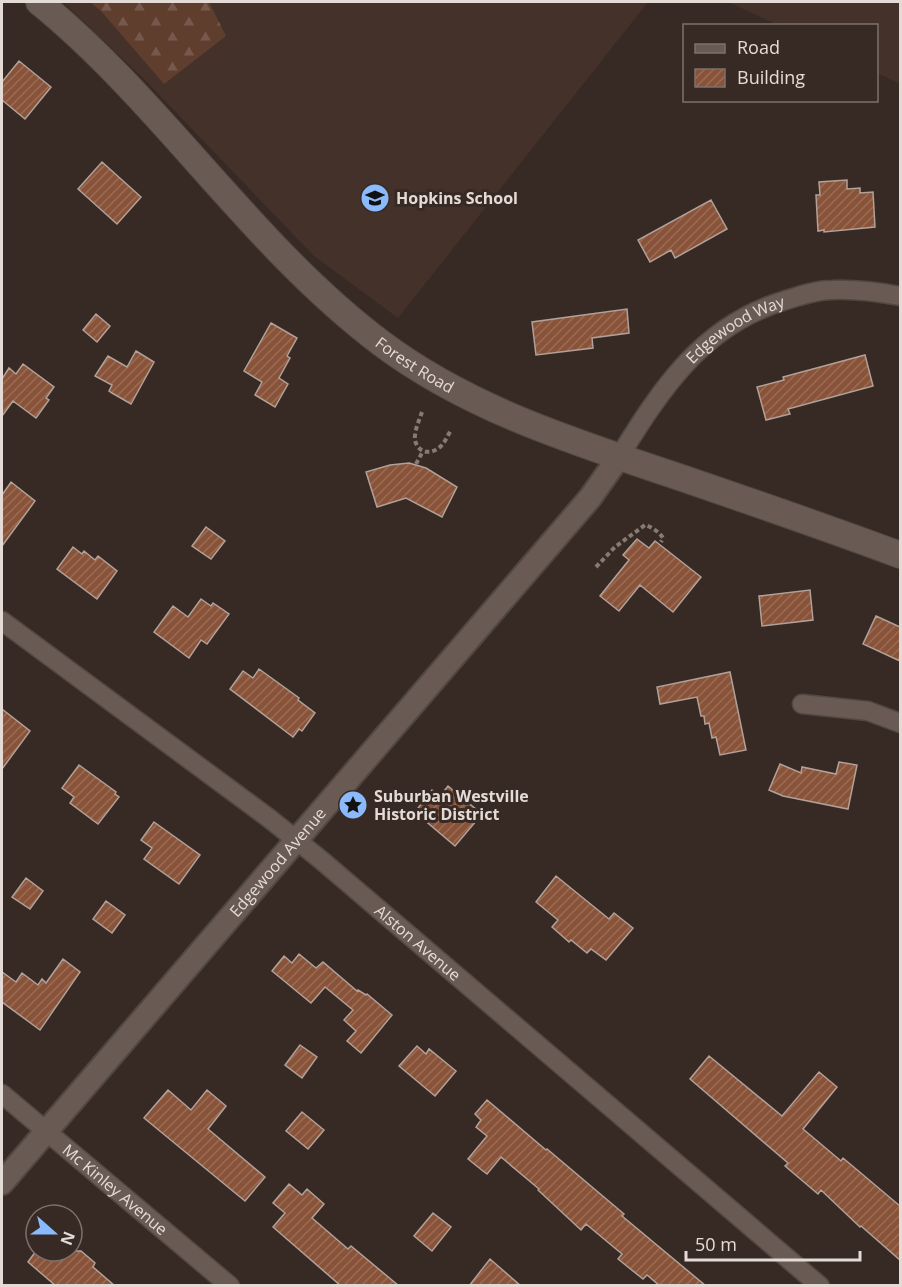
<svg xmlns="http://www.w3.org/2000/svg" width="902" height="1287" font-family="'Open Sans',sans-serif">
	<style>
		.built { fill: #443129 }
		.forest { fill: url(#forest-firs) }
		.building { fill: url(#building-hatch); stroke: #b1a199; stroke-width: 1.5 }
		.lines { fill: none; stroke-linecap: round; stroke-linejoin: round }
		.minor-casing { stroke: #514742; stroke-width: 21 }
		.tertiary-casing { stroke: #514742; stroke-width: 26 }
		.secondary-casing { stroke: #514742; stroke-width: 28 }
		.path { stroke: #867a75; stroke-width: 4; stroke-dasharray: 4.5 3; stroke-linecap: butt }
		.minor { stroke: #695a53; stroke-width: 18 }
		.tertiary { stroke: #695a53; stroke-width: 22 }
		.secondary { stroke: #695a53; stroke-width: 26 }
		.labels { text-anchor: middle; stroke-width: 6; stroke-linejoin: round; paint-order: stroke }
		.poi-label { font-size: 16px; font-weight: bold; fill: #e4dbd7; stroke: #372a24; text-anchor: start }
		.street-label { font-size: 16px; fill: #e4dbd7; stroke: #372a24 }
	</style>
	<defs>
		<pattern id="forest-firs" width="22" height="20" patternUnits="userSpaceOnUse" patternTransform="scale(1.5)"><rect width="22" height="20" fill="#5f3e2e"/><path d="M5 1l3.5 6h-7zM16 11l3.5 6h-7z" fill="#76594c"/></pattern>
		<pattern id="building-hatch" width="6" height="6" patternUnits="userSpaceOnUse" patternTransform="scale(1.5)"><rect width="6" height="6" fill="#895339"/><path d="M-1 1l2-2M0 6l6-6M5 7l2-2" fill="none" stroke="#9a6b55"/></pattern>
	</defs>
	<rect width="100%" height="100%" fill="#372a24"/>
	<path class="built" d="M63,2H648L398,318L314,256L142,77Z
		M728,2H900V84L877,73L876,26L778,25Z"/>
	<path class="forest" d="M90,2H209L226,36L164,84L101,11Z"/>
	<path class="building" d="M19,61L51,87L25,119L2,100V82Z
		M102,162L141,197L117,224L78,189Z
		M847,180V189L860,188V193L873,192L875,227L824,232V230L818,231L816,195H820L819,182Z
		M711,200L727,229L675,258L671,250L650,262L638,240Z
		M627,309L629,333L592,338L593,348L536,355L532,322Z
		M96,314L110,326L97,342L83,330Z
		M271,323L297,338L287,356L290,358L279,378L288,384L275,407L255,395L262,382L244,371Z
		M136,351L154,362L131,404L112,393L109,391L112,385L95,376L108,356L127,367Z
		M865,355L873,386L788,409L790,414L766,420L757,387L784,380L783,377Z
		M23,364L54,387L46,398L49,400L36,418L13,401L2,416V379L9,368L16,374Z
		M409,463L426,468L457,487L442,517L406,498L377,507L366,472L390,465Z
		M11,482L35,501L2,546V495Z
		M206,527L225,541L211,559L192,546Z
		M637,539L649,548L655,541L701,577L673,612L640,585L619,611L600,596L629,560L623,555Z
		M73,547L82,554L84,551L95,560L98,556L117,571L97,599L57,569Z
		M810,590L813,620L762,626L759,596Z
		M201,599L211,606L213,603L229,614L207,644L201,640L189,658L154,632L173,606L188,617Z
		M876,616L900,627V661L863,644Z
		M259,669L299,698L298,700L315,713L302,731L299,729L293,737L230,689L243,671L253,678Z
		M730,672L746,750L720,755L716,737L712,738L709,723L705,724L704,716H701L697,697L660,704L657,687Z
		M2,709L30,731L2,769Z
		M839,762L857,765L848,809L783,796L769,790L780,764L801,773L802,767L836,774Z
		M79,765L116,792L115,794L119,797L98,824L70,803L74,797L62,788Z
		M448,786L482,814L455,846L422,818L425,813L418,808L432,790L440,796Z
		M154,822L200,855L179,884L144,859L152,848L141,840Z
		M556,876L609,919L614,913L633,928L606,960L591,949L587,953L571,940L569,942L552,927L558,920L536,902Z
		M26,878L43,891L30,909L12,897Z
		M106,901L125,915L112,933L93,919Z
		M299,954L316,968L323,962L357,991L358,990L366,995L367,994L392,1015L361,1053L347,1041L356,1031L344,1020L353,1010L325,987L311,1003L272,971L284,956L292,963Z
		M63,959L80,972L40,1030L2,1002V972L16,982L22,973L38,985L42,979L46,983Z
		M300,1045L317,1057L302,1078L285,1065Z
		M417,1046L426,1054L429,1049L456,1071L435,1096L399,1066Z
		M709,1056L782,1116L819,1072L837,1087L803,1129L841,1161L843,1158L900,1206V1260L861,1226L860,1227L821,1190L818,1194L785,1166L788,1163L690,1079Z
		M168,1090L191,1110L207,1090L226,1106L208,1129L265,1177L245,1201L144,1118Z
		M487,1100L546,1150L547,1149L624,1214L622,1216L706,1286H660L647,1275L643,1279L618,1259L622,1254L586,1224L581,1230L538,1190L539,1189L501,1157L487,1174L483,1171L468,1159L487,1136L476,1127L481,1120L475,1114Z
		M302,1112L324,1130L308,1149L286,1131Z
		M289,1184L302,1195L307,1189L324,1204L312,1218L348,1249L351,1246L399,1286H341L273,1227L285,1213L273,1203Z
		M433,1213L451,1227L432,1251L414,1236Z
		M36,1251H81L95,1263L93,1267L115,1286H56L28,1262Z
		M490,1259L521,1286H469Z"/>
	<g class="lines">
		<g class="minor-casing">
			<g id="minor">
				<path id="s1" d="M619,457C662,388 702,326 783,301C799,296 816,290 832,290C855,289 878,292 900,296"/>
				<path id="s2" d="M2,621L270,819L320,859L820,1286"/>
				<path d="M802,704L868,711L900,723"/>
				<path id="s3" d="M2,1094L230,1286"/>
			</g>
		</g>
		<g class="tertiary-casing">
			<g id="tertiary">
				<path id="s4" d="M2,1183L590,498L619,457"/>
			</g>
		</g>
		<g class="secondary-casing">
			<g id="secondary">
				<path id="s5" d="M39,2C163,103 252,246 381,343C470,410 578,443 682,478C755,503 828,528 900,555"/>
			</g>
		</g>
		<path class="path" d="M422,412C419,421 414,431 415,440C418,454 432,455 441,446C445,442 448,435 451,430
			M416,464L423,451
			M596,567L615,547L645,525C652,527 659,532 663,538L661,542"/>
		<use href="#minor" class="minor"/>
		<use href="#tertiary" class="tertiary"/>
		<use href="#secondary" class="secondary"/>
	</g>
	<defs>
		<g id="school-disc" transform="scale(1.5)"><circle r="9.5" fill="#8abafc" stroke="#372a24"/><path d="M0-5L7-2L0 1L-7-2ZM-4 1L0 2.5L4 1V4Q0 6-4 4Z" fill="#111"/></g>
		<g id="sight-disc" transform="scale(1.5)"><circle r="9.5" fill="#8abafc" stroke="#372a24"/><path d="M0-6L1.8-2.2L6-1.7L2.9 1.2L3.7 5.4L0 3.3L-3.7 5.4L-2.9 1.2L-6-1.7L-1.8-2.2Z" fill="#111"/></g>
	</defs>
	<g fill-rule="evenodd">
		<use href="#school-disc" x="375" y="198"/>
		<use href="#sight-disc" x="353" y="805"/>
	</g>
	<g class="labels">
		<g class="poi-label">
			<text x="396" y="204">Hopkins School</text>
			<text x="374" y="802">Suburban Westville<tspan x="374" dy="18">Historic District</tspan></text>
		</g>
		<g class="street-label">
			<text dy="6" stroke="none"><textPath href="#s1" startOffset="176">Edgewood Way</textPath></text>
			<text dy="6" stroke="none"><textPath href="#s5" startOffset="524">Forest Road</textPath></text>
			<text dy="6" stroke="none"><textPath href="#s4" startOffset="423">Edgewood Avenue</textPath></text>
			<text dy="6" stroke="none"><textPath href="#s2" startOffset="526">Alston Avenue</textPath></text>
			<text dy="6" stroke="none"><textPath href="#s3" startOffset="148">Mc Kinley Avenue</textPath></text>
		</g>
	</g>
	<rect width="902" height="1287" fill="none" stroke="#e4dbd7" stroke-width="6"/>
	<rect x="683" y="24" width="195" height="78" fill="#372a24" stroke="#7c716c" stroke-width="1.5"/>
	<rect x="695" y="44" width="30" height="9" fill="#695a53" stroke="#7c716c" stroke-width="1.5"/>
	<text x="737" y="54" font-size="18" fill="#e4dbd7">Road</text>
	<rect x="695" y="69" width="30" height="18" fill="url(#building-hatch)" stroke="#7c716c" stroke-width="1.5"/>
	<text x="737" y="84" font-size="18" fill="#e4dbd7">Building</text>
	<g transform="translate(54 1233) rotate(111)"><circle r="28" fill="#372a24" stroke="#7c716c" stroke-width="1.5"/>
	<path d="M0-4.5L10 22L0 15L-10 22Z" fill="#8abafc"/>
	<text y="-9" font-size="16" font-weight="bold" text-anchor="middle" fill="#e4dbd7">N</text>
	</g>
	<path d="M686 1251v9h174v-9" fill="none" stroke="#e4dbd7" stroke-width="3"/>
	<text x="695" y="1251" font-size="18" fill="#e4dbd7" stroke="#372a24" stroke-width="4.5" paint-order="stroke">50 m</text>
</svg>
